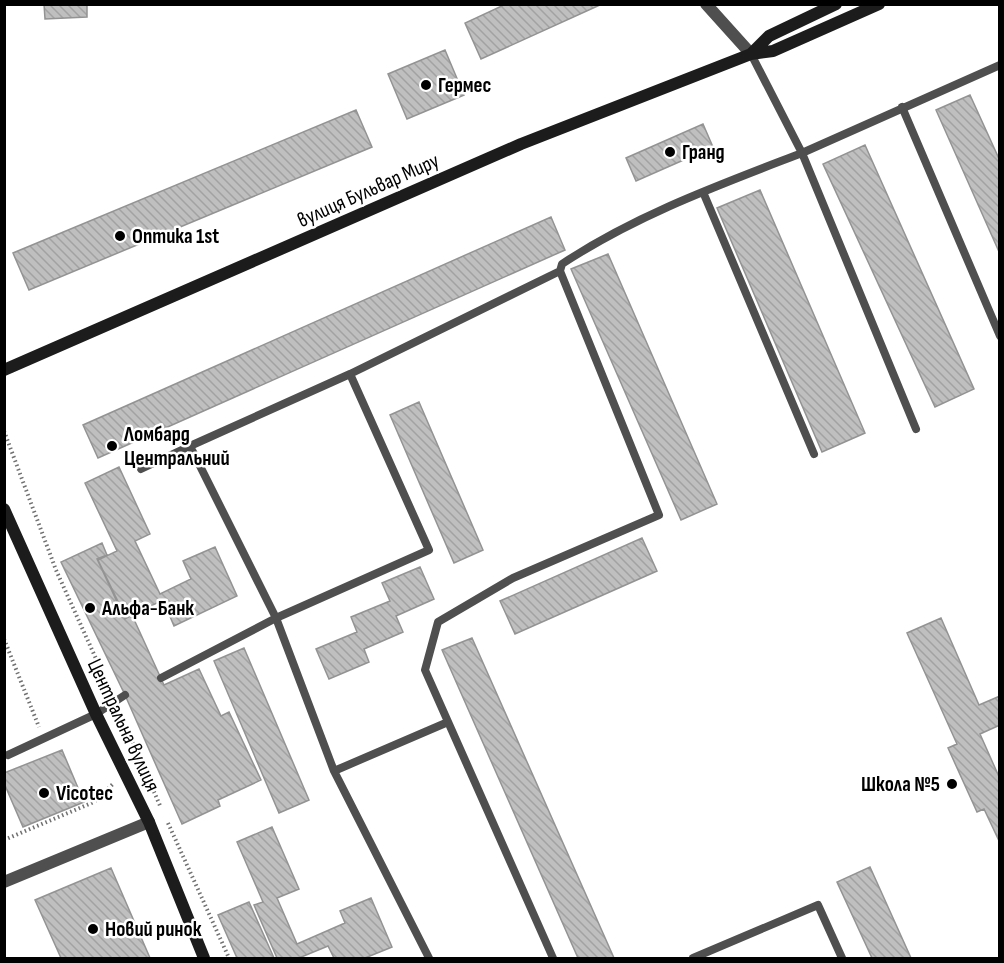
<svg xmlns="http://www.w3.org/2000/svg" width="1004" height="963" font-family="'Sofia Sans Condensed',sans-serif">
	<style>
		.building { fill: url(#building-back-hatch); stroke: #939393; stroke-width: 1.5 }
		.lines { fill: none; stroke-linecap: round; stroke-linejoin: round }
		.path { stroke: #717171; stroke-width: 4; stroke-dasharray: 1.5 3; stroke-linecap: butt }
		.lane { stroke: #4f4f4f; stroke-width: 8 }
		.street { stroke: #4f4f4f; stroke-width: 12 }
		.secondary { stroke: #1c1c1c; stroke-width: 12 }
		.poi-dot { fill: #000; stroke: #fff; stroke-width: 2 }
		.labels { text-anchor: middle; stroke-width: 5; stroke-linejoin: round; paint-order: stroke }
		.poi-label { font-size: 21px; font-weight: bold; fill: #000; stroke: #fff; text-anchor: start }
		.street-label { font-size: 21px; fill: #000; stroke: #fff }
	</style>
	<defs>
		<pattern id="building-back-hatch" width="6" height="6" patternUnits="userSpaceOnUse" patternTransform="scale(1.5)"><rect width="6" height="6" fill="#bfbfbf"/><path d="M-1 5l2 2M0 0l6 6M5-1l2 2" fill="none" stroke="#a2a2a2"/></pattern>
	</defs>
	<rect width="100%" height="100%" fill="#fff"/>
	<path class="building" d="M44,4H87V17L45,19Z
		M506,4H602L481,59L465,23Z
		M445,50L464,95L407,119L388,74Z
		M970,95L1000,161V254L936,110Z
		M356,110L372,147L29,290L13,253Z
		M703,124L713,147L636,181L626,158Z
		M865,145L974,389L935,407L823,164Z
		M760,190L865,433L822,452L717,208Z
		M551,217L565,250L98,458L83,425Z
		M608,254L717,504L681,520L571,269Z
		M419,402L483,550L454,563L390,415Z
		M119,467L150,534L135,541L160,594L191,579L183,561L215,547L237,596L174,626L163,600L126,618L98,560L117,551L85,483Z
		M642,538L657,571L515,634L500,601Z
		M102,543L107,555L97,559L125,619L132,615L164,685L199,669L221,716L229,712L261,780L218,800L220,806L182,824L125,695L61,562Z
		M420,567L434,599L396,616L403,632L364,649L369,662L329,679L316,649L357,632L351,617L390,601L382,583Z
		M941,618L979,705L1000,696V725L980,734L1000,779V843L984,809L977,812L948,748L957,744L907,633Z
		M472,638L614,958H578L442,650Z
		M244,648L309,800L279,813L214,661Z
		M62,750L84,802L23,827L4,783V773Z
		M272,827L299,889L277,898L297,944L345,923L340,911L371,898L392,947L365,958H334L328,946L299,958H277L254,905L263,902L237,842Z
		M870,867L911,958H872L837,882Z
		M111,868L150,958H61L35,900Z
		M249,902L274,958H237L218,915Z"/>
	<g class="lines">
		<path class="path" d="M4,431L56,570L111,692
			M4,639L39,727
			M120,713L161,808
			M168,823L229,958
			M4,840L94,802L114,783"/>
		<path class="lane" d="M751,54L802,153L1000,65
			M902,107L1000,336
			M703,192L814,454
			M141,469L190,446
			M161,678L276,618L429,550L350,374
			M8,755L96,714L125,695
			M334,771L448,722
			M429,958L334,771L276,618L190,446L350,374L560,271L562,264C636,215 719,185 802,153L916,429
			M553,958L425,670L438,622L513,578L659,515L560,271
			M693,958L818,905L842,958"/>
		<path class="street" d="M706,4L751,54
			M4,882L149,822"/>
		<path class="secondary" d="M751,54L769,36L836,4
			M4,370L521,144L751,54L773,51L879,4
			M4,509L96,714L149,822L204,958"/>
	</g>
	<g class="poi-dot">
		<circle cx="426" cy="85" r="6"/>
		<circle cx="670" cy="152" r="6"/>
		<circle cx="120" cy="236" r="6"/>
		<circle cx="112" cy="446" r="6"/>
		<circle cx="90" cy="608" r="6"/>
		<circle cx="952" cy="784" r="6"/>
		<circle cx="44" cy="793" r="6"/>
		<circle cx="93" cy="929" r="6"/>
	</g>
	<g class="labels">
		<g class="poi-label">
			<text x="438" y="92">Гермес</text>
			<text x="682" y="159">Гранд</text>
			<text x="132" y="243">Оптика 1st</text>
			<text x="124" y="441">Ломбард<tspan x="124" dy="24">Центральний</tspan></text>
			<text x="102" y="615">Альфа-Банк</text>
			<text x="940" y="791" text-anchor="end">Школа №5</text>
			<text x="56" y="800">Vicotec</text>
			<text x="105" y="936">Новий ринок</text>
		</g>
		<g class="street-label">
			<text transform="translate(368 190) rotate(-24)" y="7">вулиця Бульвар Миру</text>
			<text transform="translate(124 725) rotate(65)" y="7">Центральна вулиця</text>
		</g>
	</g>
	<rect width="1004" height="963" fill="none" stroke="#000000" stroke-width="12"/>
</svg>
